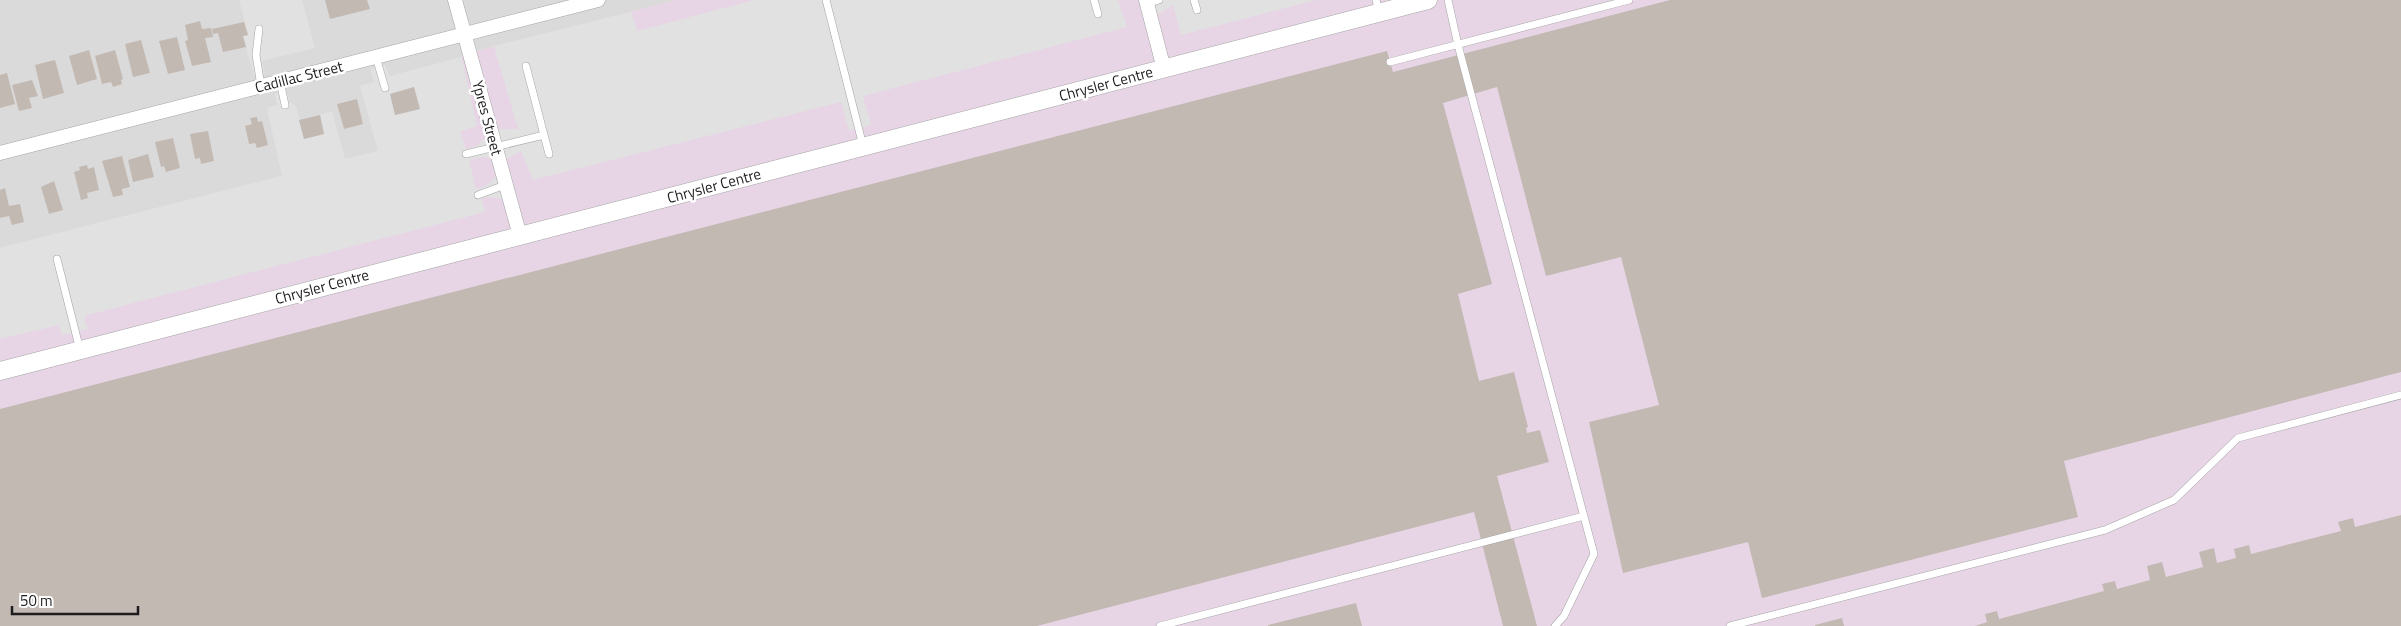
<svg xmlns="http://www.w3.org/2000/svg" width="2401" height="626" font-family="'Titillium Web',sans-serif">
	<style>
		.residential { fill: #dbdada }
		.industrial { fill: #e7d5e6 }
		.parking { fill: #e1e1e1; fill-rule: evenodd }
		.building { fill: #c3b9b3 }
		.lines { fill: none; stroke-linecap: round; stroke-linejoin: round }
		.service-casing { stroke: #a4a4a4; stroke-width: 8 }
		.minor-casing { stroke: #a4a4a4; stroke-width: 15 }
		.tertiary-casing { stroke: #a4a4a4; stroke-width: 19 }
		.service { stroke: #fff; stroke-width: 7 }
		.minor { stroke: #fff; stroke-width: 14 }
		.tertiary { stroke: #fff; stroke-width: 18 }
		.labels { text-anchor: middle; stroke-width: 5; stroke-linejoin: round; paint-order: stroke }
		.street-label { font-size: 15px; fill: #1d1d1d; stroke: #fff }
	</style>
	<rect width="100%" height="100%" fill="#eeeae3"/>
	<path class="residential" d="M0,0H677L461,55L477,126L0,248Z"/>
	<path class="industrial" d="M677,0H2401V626H0V248L477,126L461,55Z"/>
	<path class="parking" d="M239,0H302L315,48L262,61L265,73L254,76L243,36L248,35Z
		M754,0H1118L1127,27L863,96L871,125L849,131L841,102L533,180L521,151L503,161L495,129H518L494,46L631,12L637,31Z
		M1153,0H1317L1181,35L1173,5L1157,15Z
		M461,57L477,126L460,131L466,149L477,146L484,138L491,159L483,157L469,160L476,189L486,186L496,176L503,199L488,197L481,199L485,212L87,315L84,320L88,329L62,335L59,325L0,339V248L282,176L267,108L277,105L275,94L287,90L289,102L296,106L304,139L324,134L320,115L332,111L345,159L378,151L360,86L374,82L370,69L385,65L390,76ZM414,87L420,109L395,115L390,94Z"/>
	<path class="building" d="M325,0H367L370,9L330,19Z
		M1670,0H2401V372L2064,461L2078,517L1762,598L1748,542L1623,573L1589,422L1659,405L1621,257L1546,276L1497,87L1443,103L1492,284L1458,294L1479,381L1514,372L1528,427L1526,428L1527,433L1540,430L1549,462L1497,476L1537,626H1503L1474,512L1037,626H0V409L1387,51L1393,72Z
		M200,21L202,29L211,28L213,37L205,38L211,62L192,66L185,41L188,40L185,25Z
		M244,22L248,35L243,36L246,47L223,52L218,33L213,34L212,29Z
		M177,37L185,70L168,74L159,41Z
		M141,40L150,73L133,77L125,44Z
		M89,50L97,79L77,85L69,56Z
		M115,50L123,79L121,80L122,84L113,87L111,82L102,84L95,56Z
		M55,60L64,93L43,99L35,65Z
		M7,73L15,104L0,108V75Z
		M32,80L38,96L29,98L32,108L19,111L12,85Z
		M414,87L420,109L395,115L390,94Z
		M357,99L363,124L344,129L337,104Z
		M320,115L324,134L304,139L299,120Z
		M257,117L258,122L262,121L268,145L257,148L255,143L249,144L245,126L252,124L250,118Z
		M208,131L214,161L201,164L200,158L195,159L190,134Z
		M173,138L180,168L166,172L164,166L161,167L155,142Z
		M148,154L154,177L133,182L128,160Z
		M122,156L130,187L122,189L123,195L113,197L102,161Z
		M87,165L88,169L94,167L99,190L87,193L88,198L81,200L74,172L80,170L79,167Z
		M54,181L63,210L49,214L41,187Z
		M5,188L9,206L20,204L24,222L12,225L9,216L0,218V190Z
		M2401,515V626H1975L1987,622L1985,614L1997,611L1999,619L2104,591L2102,584L2115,581L2117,589L2150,580L2147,566L2162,562L2166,577L2203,567L2199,552L2214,548L2217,563L2236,558L2234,549L2249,545L2251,554L2341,531L2338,522L2353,518L2355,527Z
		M1356,603L1362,626H1268V625Z
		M1842,618L1844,626H1815V625Z"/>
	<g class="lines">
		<g class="service-casing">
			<path id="service" d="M826,0L863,146
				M1094,0L1098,14
				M1194,0L1197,10
				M1376,0L1379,12
				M1448,0L1458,45L1594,554L1564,616L1555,626
				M1147,4L1159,0
				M259,29L256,55L261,86
				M376,57L385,88
				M1390,62L1629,0
				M526,66L549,154
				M280,81L285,105
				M466,154L544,135
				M478,195L505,185
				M57,259L80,350
				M1160,626L1584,516
				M1730,626L2105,530L2174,500L2238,438L2401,395"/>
		</g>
		<g class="minor-casing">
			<path id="minor" d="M455,0L520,236
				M1146,0L1164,69
				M0,153L598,0"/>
		</g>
		<g class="tertiary-casing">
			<path id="tertiary" d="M0,371L1428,0"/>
		</g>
		<use href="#service" class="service"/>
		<use href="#minor" class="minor"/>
		<use href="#tertiary" class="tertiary"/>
	</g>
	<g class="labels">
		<g class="street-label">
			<text transform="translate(299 77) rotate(-14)" y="5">Cadillac Street</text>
			<text transform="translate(1106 84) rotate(-15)" y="5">Chrysler Centre</text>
			<text transform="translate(487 118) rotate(75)" y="5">Ypres Street</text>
			<text transform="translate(714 186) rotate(-15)" y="5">Chrysler Centre</text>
			<text transform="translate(322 287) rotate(-15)" y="5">Chrysler Centre</text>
		</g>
	</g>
	<path d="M12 606v8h126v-8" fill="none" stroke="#1d1d1d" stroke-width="2.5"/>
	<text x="20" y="606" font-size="15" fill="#1d1d1d" stroke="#ffffff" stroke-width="4" paint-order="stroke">50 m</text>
</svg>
